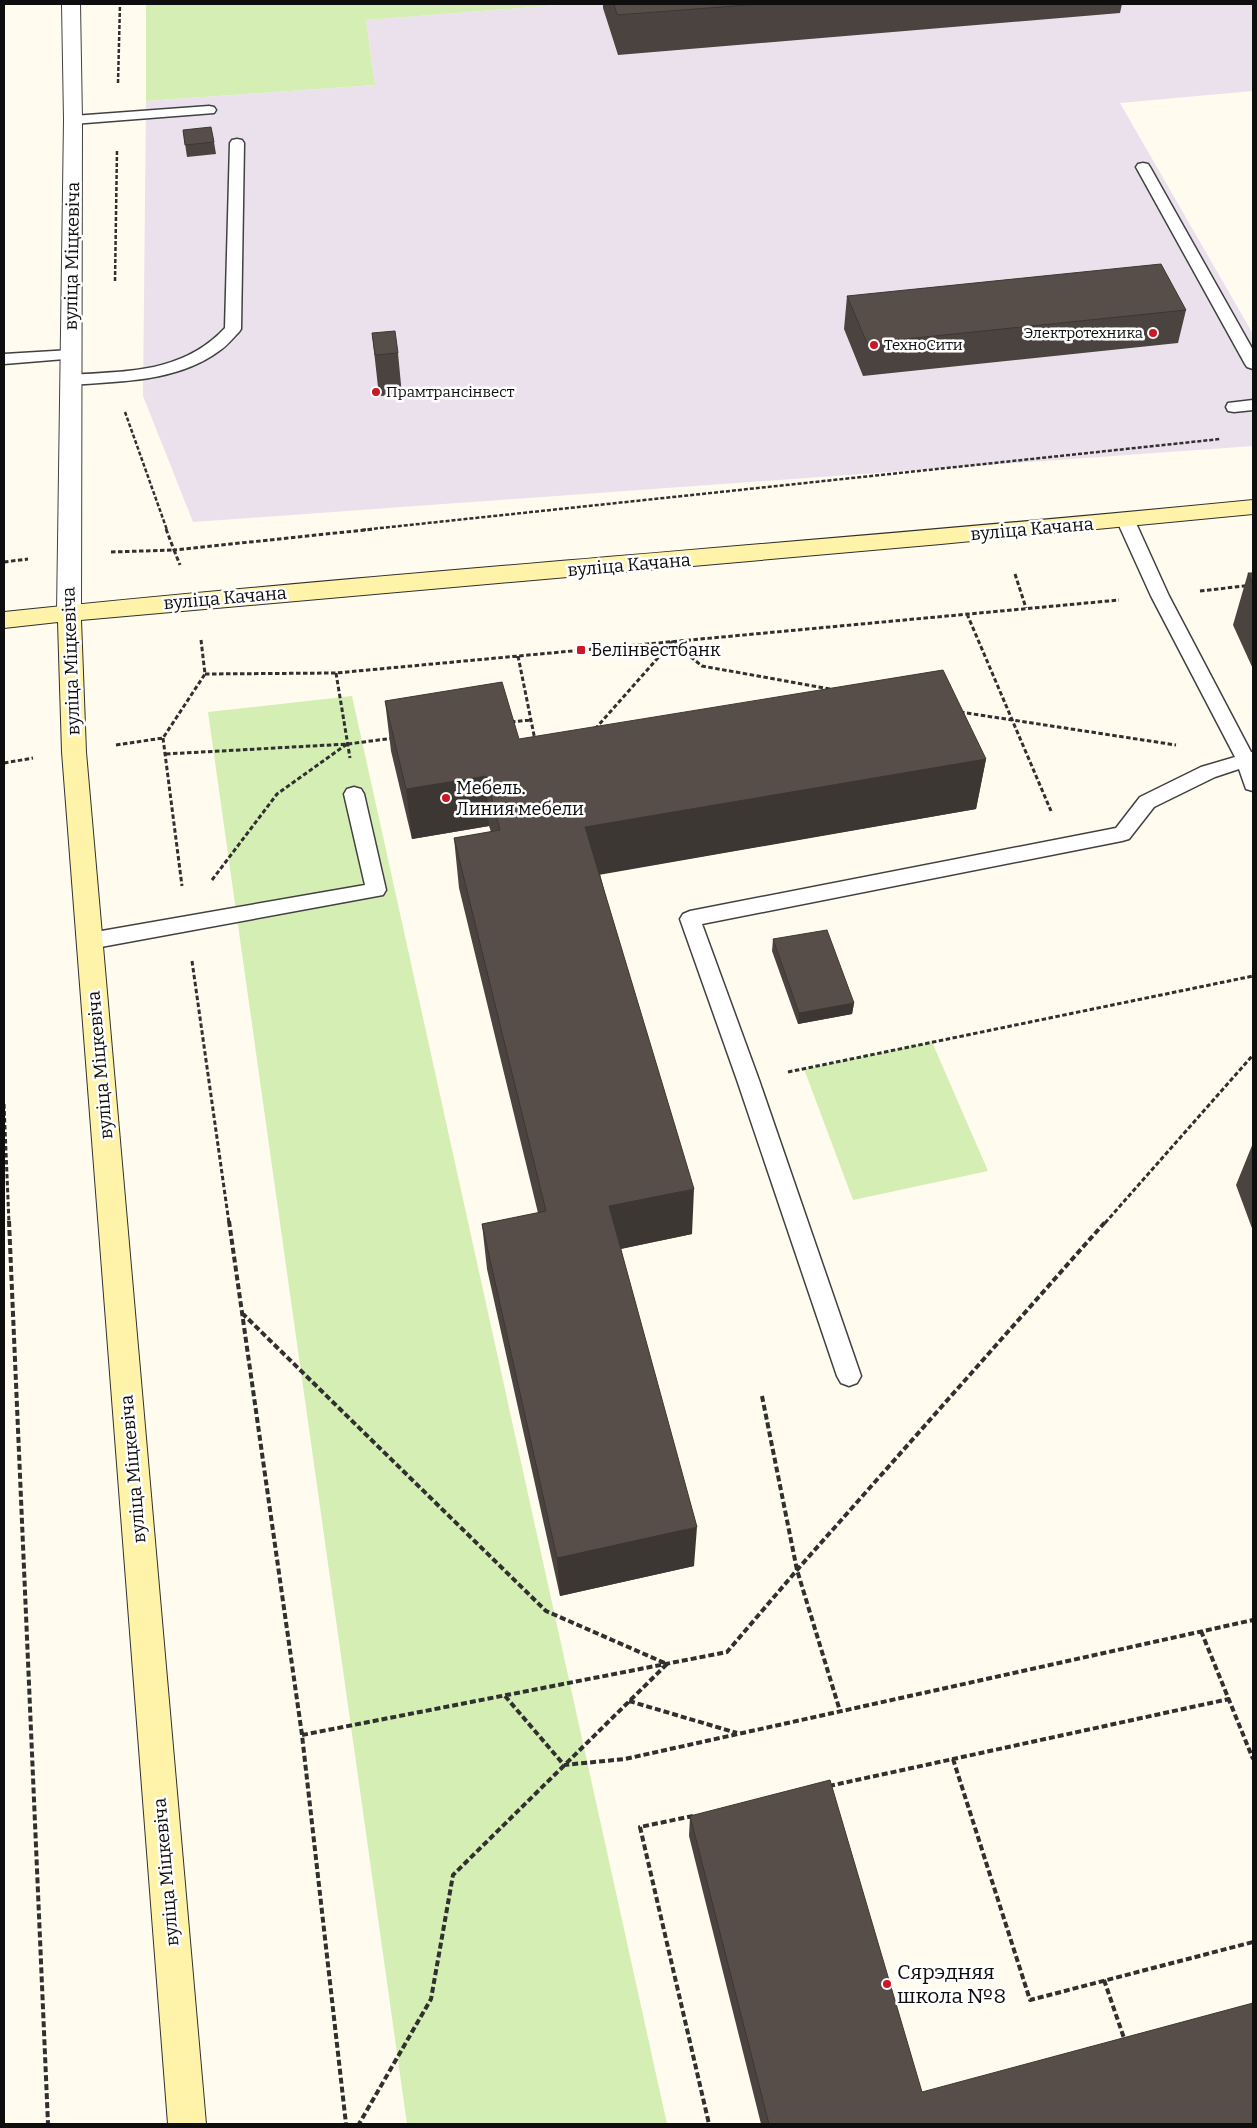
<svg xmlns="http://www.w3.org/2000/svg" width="1257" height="2128" font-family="Bitter,serif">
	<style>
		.industrial { fill: #ebe1ed }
		.green { fill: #d4eeb3 }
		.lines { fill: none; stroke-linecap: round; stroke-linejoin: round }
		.lane-casing { stroke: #414141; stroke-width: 3 }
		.street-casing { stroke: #414141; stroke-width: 2 }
		.secondary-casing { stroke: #303030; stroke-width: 2 }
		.path-far2 { stroke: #303030; stroke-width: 2.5; stroke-dasharray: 4 2; stroke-linecap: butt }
		.path-far1 { stroke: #303030; stroke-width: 3; stroke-dasharray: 4.5 2.5; stroke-linecap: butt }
		.path { stroke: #303030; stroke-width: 4; stroke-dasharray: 6 3; stroke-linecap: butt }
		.lane { fill: #fff; fill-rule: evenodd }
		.street { fill: #fff; fill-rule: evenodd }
		.secondary { fill: #fff3a9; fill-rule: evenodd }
		.wall { fill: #4b433f }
		.shaded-wall { fill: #3d3733 }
		.building { fill: #574e49; stroke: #3d3733 }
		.poi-dot { fill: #cc1726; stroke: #fff; stroke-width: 2 }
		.labels { text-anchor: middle; stroke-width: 5; stroke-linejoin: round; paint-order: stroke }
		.far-poi-label { font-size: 15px; fill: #0e0e0e; stroke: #fff; text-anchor: start }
		.street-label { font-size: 18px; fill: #0e0e0e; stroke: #fff }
		.poi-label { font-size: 18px; fill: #0e0e0e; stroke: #fff; text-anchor: start }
		.near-poi-label { font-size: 21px; fill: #0e0e0e; stroke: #fff; text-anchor: start }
	</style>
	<rect width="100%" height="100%" fill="#fffbee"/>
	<path class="industrial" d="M571,4H1253V91L1120,103L1253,334V446L193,522L143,396L146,101L375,85L366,20Z"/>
	<path class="green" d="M146,4H571L366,20L375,85L146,101Z
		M352,696L667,2124H407L208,712Z
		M932,1042L988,1171L853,1200L804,1069Z"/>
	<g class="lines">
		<g class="lane-casing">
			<path id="lane" d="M209,106L214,107L216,110L214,113L73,124L66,120L73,116Z
				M237,139L242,140L244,143L241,329L239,332C232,339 227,346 219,351C177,382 121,381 71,385L65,383L63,380L65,377L71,375C128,371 183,373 225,328L230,143L232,140Z
				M1143,163L1148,164L1150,167L1253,350V369L1247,367L1245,364L1136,167L1138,164Z
				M71,350L77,352L79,355L77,358L4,364V354Z
				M1253,400V410L1234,412L1228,411L1226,407L1228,403Z
				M1126,516L1132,517L1135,521L1169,596L1251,752H1253V791L1246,789L1239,769L1215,777L1154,807L1129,839L1122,841L702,924L759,1080L861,1376L857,1383L849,1386L841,1383L837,1376L737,1080L680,919L683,914L690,911L1116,828L1140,797L1201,767L1235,757L1151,596L1117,521L1120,517Z
				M354,787L361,789L364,794L386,890L383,895L90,949L83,946L80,941L83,936L90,933L365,885L344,794L347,789Z"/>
		</g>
		<g class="street-casing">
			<path id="street" d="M62,4H80L82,120L81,613L77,618L69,621L61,618L57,613L64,120Z"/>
		</g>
		<g class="secondary-casing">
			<path id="secondary" d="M1253,500V514L941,544L81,620L86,752L206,2124H168L62,752L58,622L4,628V612C419,569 837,541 1253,500Z"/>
		</g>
		<path class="path-far2" d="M118,83L120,4
			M115,281L117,149
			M125,412L167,530
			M362,530L1220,439"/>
		<path class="path-far1" d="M166,529L174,550L374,529
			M111,552L174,550L180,565
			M4,562L28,559
			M1015,574L1026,608
			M1200,591L1253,585
			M967,614L1051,811
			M518,656L535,740
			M336,673L350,758
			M205,674L336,673L1119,600
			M960,712L1176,745
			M511,722L531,720
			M595,729L672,642L702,666L830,689
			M163,738L182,886
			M116,745L163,738L205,674L201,640
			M166,754L348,744L394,738
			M4,763L33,758
			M212,880L277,794L347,744
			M192,961L229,1223
			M788,1072L1253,976
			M4,1104L9,1223
			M1105,1223L1253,1055"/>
		<path class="path" d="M9,1221L48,2124
			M229,1221L302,1735L346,2124
			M242,1313L546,1611L667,1664L453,1875L431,1999L359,2124
			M762,1396L797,1570L840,1711
			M1201,1631L1253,1759
			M505,1696L564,1765L625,1759L1253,1620
			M629,1701L737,1733
			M302,1735L727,1652L797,1570L1106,1221
			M953,1759L1030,2000L1253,1942
			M829,1786L1229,1699
			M693,1816L640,1827L709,2124
			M1104,1980L1125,2041"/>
		<use href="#lane" class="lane"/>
		<use href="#street" class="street"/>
		<use href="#secondary" class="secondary"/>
	</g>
	<path class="wall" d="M603,4H1122L1120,13L618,55L603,8Z
		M183,130L214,142L216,154L187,157Z
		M847,296L1186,310L1178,343L863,376L844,329Z
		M372,333L398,353L402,395L379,396Z
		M1248,573H1253V669L1233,625Z
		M385,701L519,739L986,759L976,809L600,874L692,1234L621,1249L694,1566L560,1596L487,1269L482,1224L538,1213L459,888L454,838L491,832L489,826L412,839L391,751Z
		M773,939L854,1003L852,1014L798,1024L772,951Z
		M1253,1143V1231L1236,1185Z
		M690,1816L922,2092L1253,2124H761L689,1836Z"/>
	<path class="shaded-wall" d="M986,759L976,809L587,877L585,827Z
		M486,776L489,826L412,839L406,789Z
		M854,1003L852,1014L798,1024L799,1013Z
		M694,1189L692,1234L610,1251L609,1206Z
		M697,1527L694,1566L560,1596L557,1558Z"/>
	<path class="building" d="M614,4H760L617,15Z
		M211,127L214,142L185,145L183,130Z
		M1161,264L1186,310L867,343L847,296Z
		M395,331L398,353L375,355L372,333Z
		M1248,573H1253V584Z
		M943,670L986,759L585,827L694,1189L609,1206L697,1527L557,1558L482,1224L546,1211L454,838L500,830L486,776L406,789L385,701L502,682L519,739Z
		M827,930L854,1003L799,1013L773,939Z
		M830,1780L922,2092L1253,2003V2124H769L690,1816Z"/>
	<g class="poi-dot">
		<circle cx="1153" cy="333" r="5"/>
		<circle cx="874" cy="345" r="5"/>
		<circle cx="376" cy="392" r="5"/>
		<rect x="576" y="645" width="10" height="10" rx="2.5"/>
		<circle cx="446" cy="798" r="5"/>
		<circle cx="887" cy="1984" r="5"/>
	</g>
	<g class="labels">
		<g class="far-poi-label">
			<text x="1143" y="338" text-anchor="end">Электротехника</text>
			<text x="884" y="350">ТехноСити</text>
			<text x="386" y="397">Прамтрансінвест</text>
		</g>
		<g class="street-label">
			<text transform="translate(72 256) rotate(-89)" y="6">вуліца Міцкевіча</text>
			<text transform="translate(1032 529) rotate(-5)" y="6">вуліца Качана</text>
			<text transform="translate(629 565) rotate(-5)" y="6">вуліца Качана</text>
			<text transform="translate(225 598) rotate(-5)" y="6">вуліца Качана</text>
			<text transform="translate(71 661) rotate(-92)" y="6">вуліца Міцкевіча</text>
			<text transform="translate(100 1065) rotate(-95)" y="6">вуліца Міцкевіча</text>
			<text transform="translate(133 1469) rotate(-95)" y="6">вуліца Міцкевіча</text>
			<text transform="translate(166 1872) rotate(-95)" y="6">вуліца Міцкевіча</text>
		</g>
		<g class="poi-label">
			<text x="591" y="656">Белінвестбанк</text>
			<text x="456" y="794">Мебель.<tspan x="456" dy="21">Линия мебели</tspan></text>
		</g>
		<g class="near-poi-label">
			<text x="897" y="1979">Сярэдняя<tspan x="897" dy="24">школа №8</tspan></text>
		</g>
	</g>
	<rect width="1257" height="2128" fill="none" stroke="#0e0e0e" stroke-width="10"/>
</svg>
